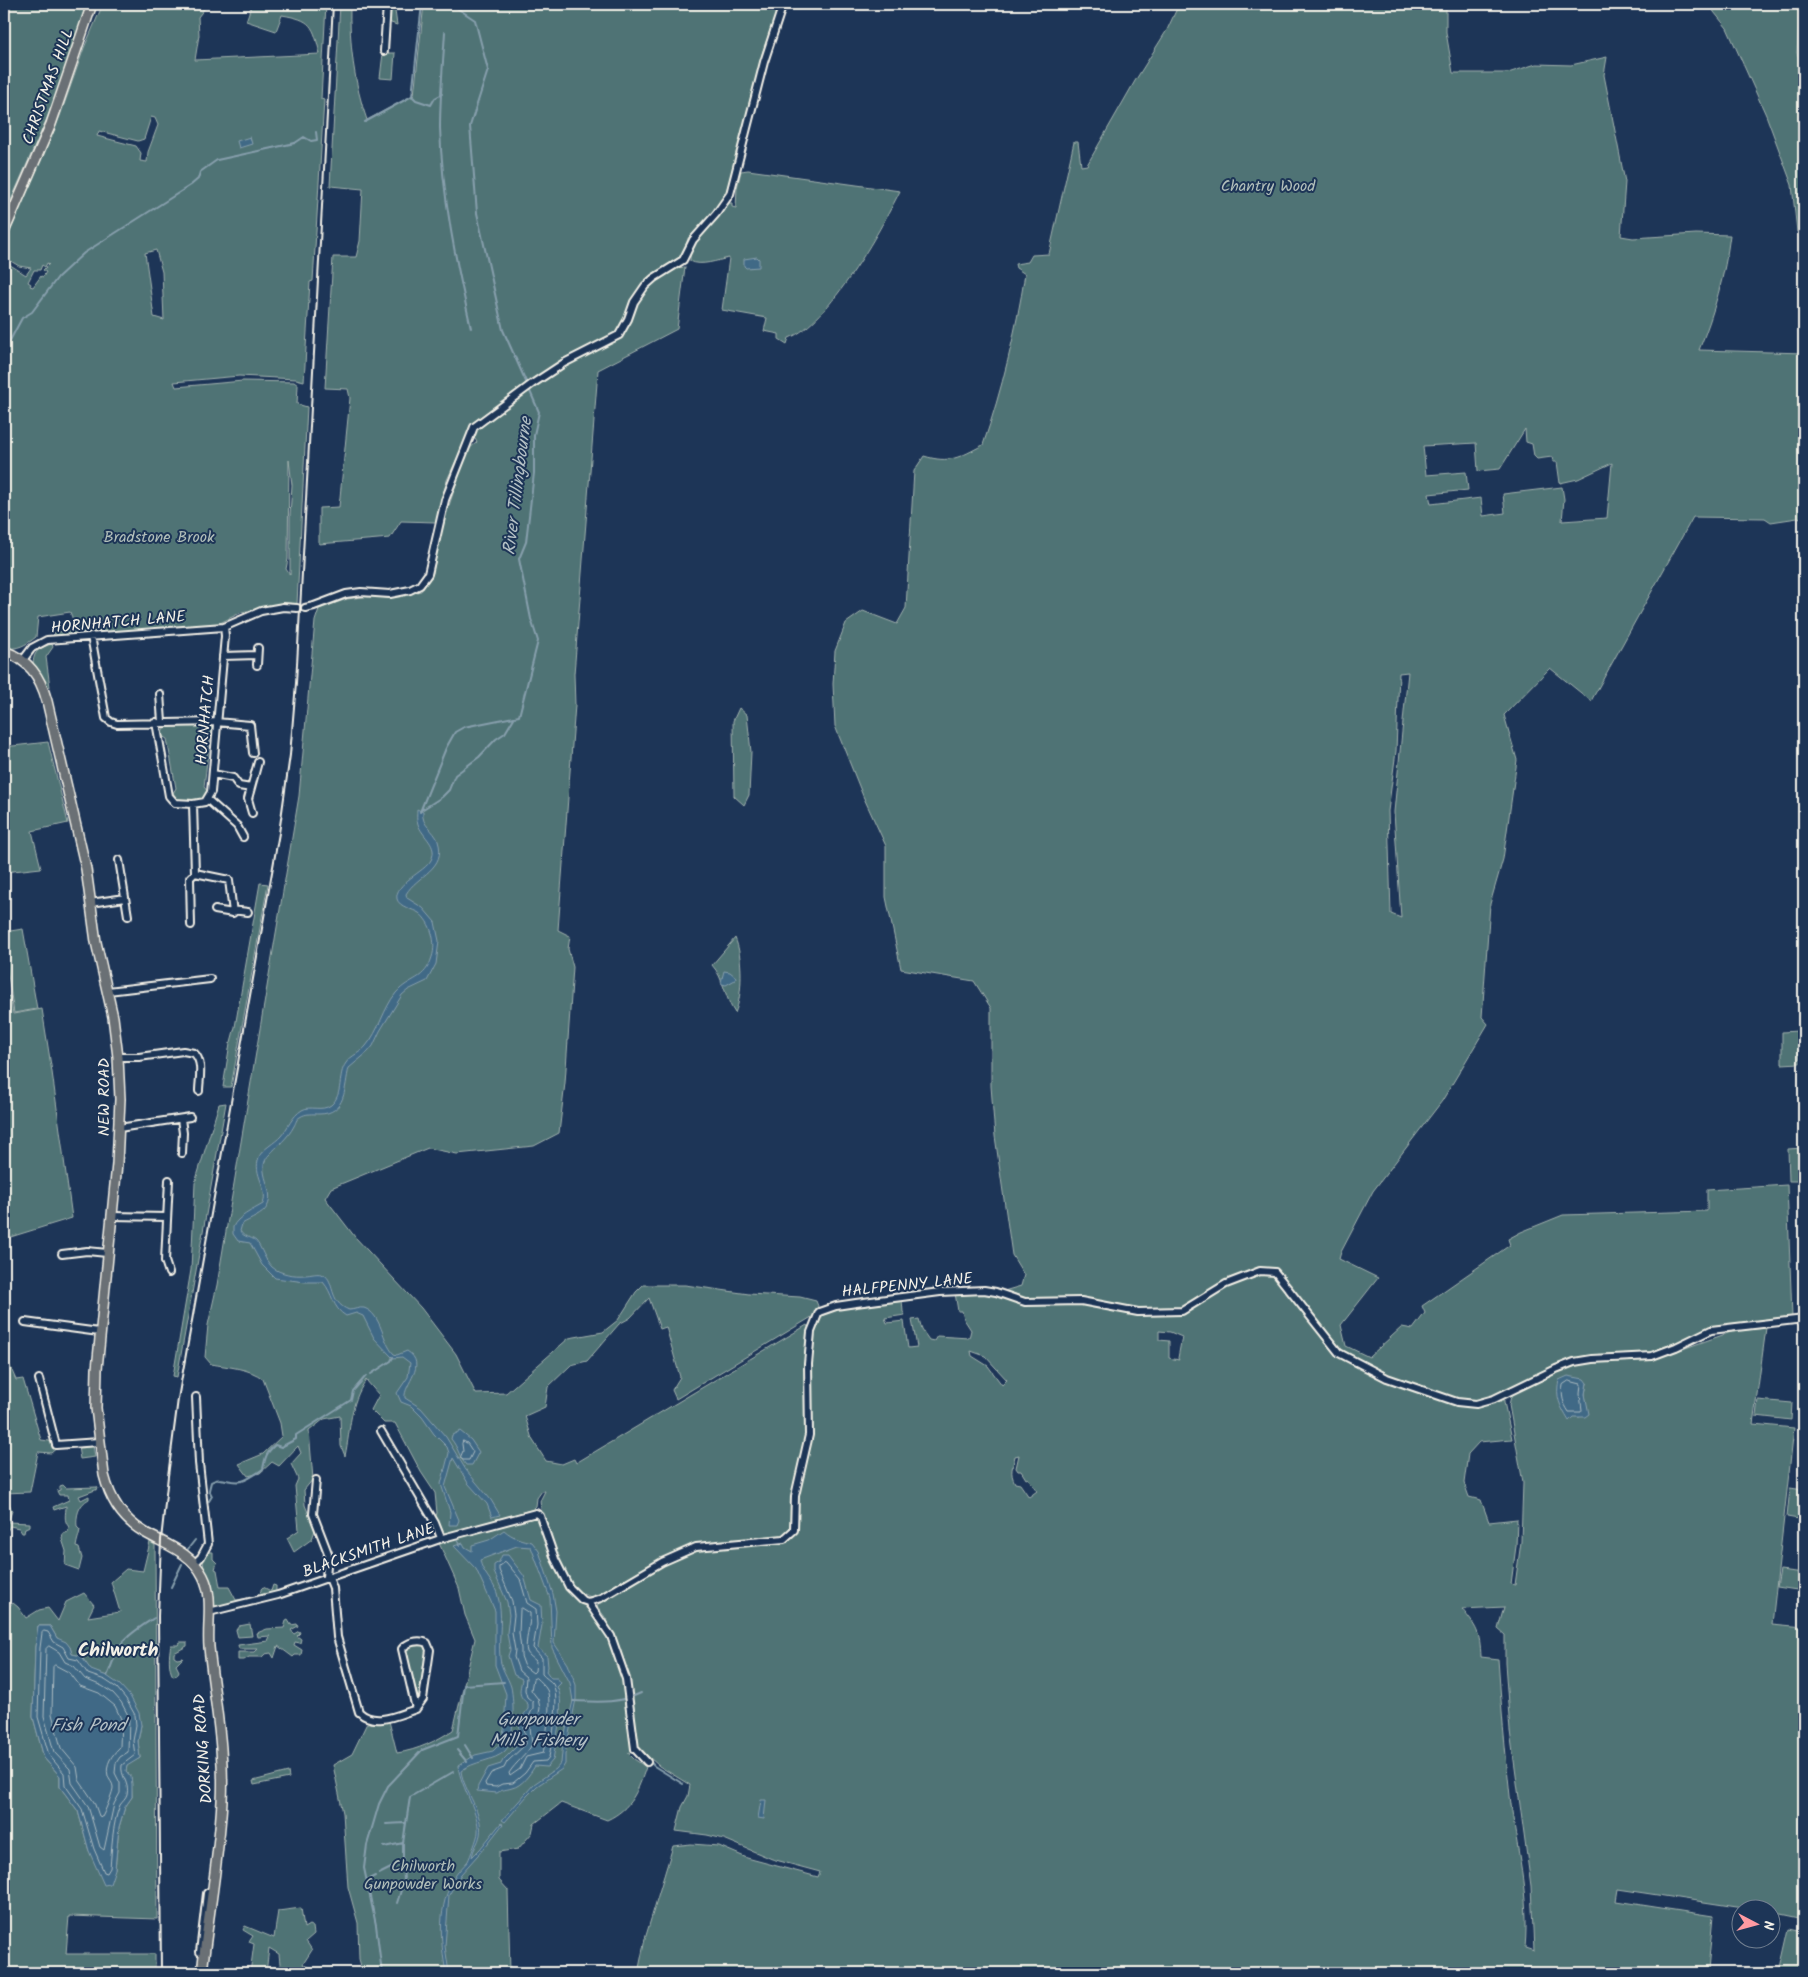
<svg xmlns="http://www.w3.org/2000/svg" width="1808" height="1977" font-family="Kalam,sans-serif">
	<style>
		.green { fill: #4f7374; stroke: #a2b2ae; fill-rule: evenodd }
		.water { fill: #3f6986; stroke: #879fad }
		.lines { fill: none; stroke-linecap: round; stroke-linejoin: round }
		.shore { stroke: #acbbc1; stroke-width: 1 }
		.stream { stroke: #879fad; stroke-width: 2 }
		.minor-casing { stroke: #f4f1e8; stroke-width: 10 }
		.major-casing { stroke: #f4f1e8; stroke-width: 12 }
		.minor { stroke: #1d3557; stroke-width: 6 }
		.major { stroke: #6b7074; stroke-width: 9 }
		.rail { stroke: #f4f1e8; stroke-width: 2 }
		.labels { text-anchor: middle; stroke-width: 4; stroke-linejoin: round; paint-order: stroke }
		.street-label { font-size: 16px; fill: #f4f1e8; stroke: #1d3557 }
		.park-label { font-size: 16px; fill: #b2bfba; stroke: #1d3557 }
		.water-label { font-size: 18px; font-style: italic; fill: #b5c1c6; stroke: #1d3557 }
		.quarter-label { font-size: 19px; font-weight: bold; fill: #f4f1e8; stroke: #1d3557 }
	</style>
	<rect width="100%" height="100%" fill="#1d3557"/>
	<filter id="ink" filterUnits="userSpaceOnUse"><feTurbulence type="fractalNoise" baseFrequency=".02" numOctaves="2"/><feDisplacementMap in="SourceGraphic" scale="10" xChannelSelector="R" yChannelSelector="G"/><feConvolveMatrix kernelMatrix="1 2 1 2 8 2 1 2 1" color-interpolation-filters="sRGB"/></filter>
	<g filter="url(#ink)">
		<path class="green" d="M4,4H87L55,100L4,216Z
			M103,4H208L198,17L199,35L195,60L320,54C313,25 312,20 282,15L276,31L246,21L252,4H326L321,99L324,100L313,281L310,282L304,381L296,379L239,376L174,382L176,387L243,381L294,382L298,385L297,404L307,407L297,604L275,605L242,612L220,623L181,628L53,636L55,632L77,630L70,612L38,617L36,637C26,645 17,650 4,648V261L26,275L31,268L19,266L4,257V245L60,116L84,48ZM151,117L155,118L158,125L148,152L147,162L140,161L141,153L136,146L97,136L99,131L138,141L144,139ZM156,250L162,272L164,320L154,317L145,253ZM47,263L49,264L43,270L46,272L43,277L41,276L33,287L30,286L31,284L28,282L34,270H40L42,265L45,267ZM289,460L292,485L290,515V575L286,569L288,559Z
			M340,4H350C349,42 354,84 367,120L414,95L424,4H779L762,54L733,171L723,200L718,208L688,238L686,246L681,257L647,287C658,278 670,268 685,267L677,329L598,370L574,674L575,705L558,930L570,936L568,949L573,967L565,1083L559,1133L534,1146L457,1154L428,1148L331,1188L325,1198L355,1237L421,1308L456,1354L476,1394L506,1393L569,1338L603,1332L618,1320L636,1292L643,1285H685L749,1294L800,1297L816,1301L818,1306L815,1315L676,1399L672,1390L680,1377L666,1327L660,1329L649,1298L630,1318L619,1324L587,1361L571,1365L548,1387L545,1407L525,1416L532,1439L546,1461L562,1464L574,1459L576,1463L807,1325L809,1329L805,1367L811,1357L814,1331L820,1316L847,1306L902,1299L903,1312L905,1315L885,1318L887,1323L904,1321L908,1348L917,1347L912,1320L919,1319L922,1330L929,1340L934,1341L937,1336L969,1338L971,1330L964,1319L962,1311H958L955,1293L981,1292L1003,1297L1004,1291L1021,1286L1024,1275L1012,1255L995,1136L991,1086V1008L974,981L901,969L886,897V846L863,796L835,726L833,684L835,651L846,623L863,611L897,624L906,608L914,471L924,456C950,464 960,457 983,445C1002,390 1016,331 1025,274L1016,268L1015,264L1028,262L1032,255L1049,254L1074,142H1078L1081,166L1087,165L1135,81L1167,30L1179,4H1446V32L1453,73H1508L1536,64L1571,65L1607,57L1604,75L1625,182L1621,236L1633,238L1696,234L1730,235C1725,275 1714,313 1699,350L1804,353V517L1771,522L1765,518L1693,517L1591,701L1550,668L1504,715L1517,760L1503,859L1490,904L1482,1017L1488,1024L1442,1101L1373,1191L1341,1252L1339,1259L1378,1278L1341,1325L1346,1346L1369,1357L1402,1327L1413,1329L1425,1313L1422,1306L1510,1245L1508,1239L1521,1232L1563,1215L1707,1211V1190L1787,1185L1792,1317L1714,1327L1657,1352L1597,1355L1565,1362L1546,1371L1544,1370L1504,1392V1402L1512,1439L1479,1442L1468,1454L1464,1483L1469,1497L1481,1500L1489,1522L1517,1519L1516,1546L1511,1584L1515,1585L1521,1542L1523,1483L1509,1405L1511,1396L1518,1390L1562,1369L1593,1360L1654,1359L1734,1331L1766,1328L1753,1424L1794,1428L1772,1624L1804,1627V1695L1802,1707L1804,1708V1920L1771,1913L1770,1910L1750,1909L1618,1889L1616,1901L1713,1916L1708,1971L1720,1973H638L645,1939L673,1846L691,1844L719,1846L747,1858L818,1877L820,1872L772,1859L724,1839L707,1835L676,1831L682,1807L688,1796L690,1785L659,1766L639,1748L628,1753L634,1759L646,1767C638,1791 631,1809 607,1820L561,1803L534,1824L532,1833L518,1849L499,1852V1880L508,1890L510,1973H363L359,1959L358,1923L348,1887L343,1813L333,1765L352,1754L367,1723L389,1721L397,1753C418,1750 436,1741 453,1730L475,1639L465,1615L459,1588L439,1543L451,1538L536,1516L568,1588L601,1624L607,1620L597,1606L600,1601C592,1596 583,1596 575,1589C555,1571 550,1533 541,1509L540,1501L545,1491H542L537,1498L536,1506L533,1509L443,1536L435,1518L437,1513L435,1493L421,1472L395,1423H384L371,1410L379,1395L366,1380C349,1405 351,1428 345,1456L341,1446L340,1416L324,1419L309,1431L313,1479L304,1490L305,1505L315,1530L312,1539L294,1552L287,1538L299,1530L295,1486L298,1479L291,1464L301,1453L298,1446L279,1466L272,1462L260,1473L248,1476L239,1464L263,1454L282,1436L280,1423L263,1379C250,1368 227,1367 211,1364L205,1357L208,1325L217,1285L299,796L315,621L319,609L347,599L369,596L388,598L421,591L433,573L441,530L463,463L469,449L477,442L472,435L476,429L472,426L447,480L436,522L401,521L390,538L319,544V508L339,507L350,398L348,389L325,388L333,257H356L360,241L363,189L330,186ZM1525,429L1526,442L1532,444L1534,456L1537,459L1552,457L1553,462H1557L1560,483L1578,479L1612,463L1607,518L1562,521L1564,499L1562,487L1503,494L1505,513L1483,516L1481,498L1431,504L1429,494L1468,490L1466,472L1426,475L1423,446L1476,443L1478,471L1500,469ZM1408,672L1394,812L1401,918L1391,914L1388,811L1396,751L1399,673ZM1159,1331L1170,1332L1182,1337L1178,1358L1179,1360L1169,1358V1341L1159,1340ZM971,1351L985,1356L1007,1380L1002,1385L988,1366L972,1356ZM1587,1383L1585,1394L1588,1414L1579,1417L1573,1416ZM1019,1455L1016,1468L1018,1471H1021L1026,1479L1028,1478L1037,1491L1029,1497L1020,1484L1015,1483C1009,1472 1013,1467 1015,1456ZM1504,1607L1498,1629L1505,1635V1663L1510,1731L1531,1886L1534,1951L1525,1948C1530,1894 1516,1849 1510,1796C1505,1750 1501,1705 1498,1659L1481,1657C1480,1632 1477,1628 1462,1609Z
			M394,4L397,25L391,23L389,20L391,5Z
			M1711,4H1789L1800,7L1797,53L1804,70V231L1797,232L1792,185L1766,115L1727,28L1714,12Z
			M383,53H395L393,79L380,78Z
			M748,170L900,191C880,231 829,323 789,338L787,344L779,339V334L764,331L767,318L722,310L729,258C718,260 701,267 690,261C689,240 718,220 728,203H732V207L736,208L737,188L741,171Z
			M52,644L53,647L46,657L50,687H48L33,663C34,650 41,647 52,644Z
			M739,708L747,715L751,752L749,795L744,805L734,796L733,721Z
			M212,725L213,732L210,736L204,787L208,792L201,801H178L173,793L176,788L167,739L162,736V732L165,726Z
			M48,742L68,823L32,831L41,868L4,872V747Z
			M260,883L268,884L231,1087H223L230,1043L231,1042L235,1027Z
			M23,929L37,1009L14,1013L4,950V932Z
			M735,938C743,956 743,995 735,1013C725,999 724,978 712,965Z
			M10,996L13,1014L42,1009L52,1072L72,1218L4,1239V998Z
			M1798,1031L1800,1063L1782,1064V1032Z
			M226,1103L177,1377L173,1376L191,1270L195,1183L219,1104Z
			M1803,1148L1804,1181H1789L1788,1149Z
			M4,1353L16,1380L23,1379L41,1440L49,1441L59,1446L51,1453L38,1452L30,1492L4,1493Z
			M1758,1400L1792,1403L1791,1420L1756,1416Z
			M93,1445L95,1457L80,1459L78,1447Z
			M63,1485L66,1488L97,1487L98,1489L79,1496L81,1500L89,1496V1499C78,1505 76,1516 77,1527L80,1530C79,1536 77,1540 76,1547L79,1548L82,1558L79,1570L65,1565L66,1551L62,1539L63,1534L68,1532L69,1527C63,1520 66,1514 66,1506L54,1510L53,1507L69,1500L68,1495H59L57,1491L60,1490V1486Z
			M1790,1488L1804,1490V1520L1787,1517Z
			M7,1498L12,1511L8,1522L30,1523V1526L25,1528L24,1533H22L19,1528L10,1526L7,1531H4V1499Z
			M150,1542L155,1545L157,1919L69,1916L66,1954H155V1973H4V1610L13,1603L18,1607L26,1618L39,1610L48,1608L58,1621L66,1602L84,1593L94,1605L88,1617L120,1612L111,1582L126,1569L143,1571ZM38,1626H50L57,1638L70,1647L72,1654L81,1656L91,1671L107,1676L141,1725L138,1741L140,1758L127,1765L126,1771L131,1777L132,1797L125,1807L119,1827L115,1869L89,1851L78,1811L60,1787V1776L44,1758L33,1717L35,1647Z
			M202,1552H213V1559L217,1563L215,1569L217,1570L220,1587H229L236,1600L256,1597L261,1592V1589L263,1587L271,1591L273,1585L276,1586V1594L216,1607L212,1603L209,1579L205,1578Z
			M1780,1570L1804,1573V1591L1777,1587Z
			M288,1620L291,1625L297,1624L298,1626L291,1630L294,1634L299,1631L300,1633L297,1636L301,1639L300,1643L295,1642L294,1645L302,1650L301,1655H295L293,1657L278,1646L274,1658L271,1653L265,1654L262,1657H249L244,1660H238V1652H255L258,1649H239L238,1645L268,1641L270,1636L258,1637L257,1633L267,1629L284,1628L286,1621Z
			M250,1624L252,1636L238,1637L236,1630L239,1626Z
			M180,1642H187V1646L174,1653V1657L177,1659L183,1658L176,1665L179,1671L177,1675L173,1676C168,1669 169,1653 171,1645H178Z
			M419,1643L424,1645L427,1652L420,1699H417L403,1652L406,1647Z
			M288,1772L289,1778L254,1785L253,1781Z
			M301,1908L304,1928L309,1925L313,1927L314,1934L306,1941L312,1950L303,1964L316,1973H281L279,1954L269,1948L266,1973H250L254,1944L249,1942L253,1936L243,1930L245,1926L274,1938L278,1911Z
			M1789,1929L1804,1932V1973H1779Z"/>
		<path class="water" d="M250,137L252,144L239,148L237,141Z
			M757,257L759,259V267L746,268L744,266V259Z
			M417,809L423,812C421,826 434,829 438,841C447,869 417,875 406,894L407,898L423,908L435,922L439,941L436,964L427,981L408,990L402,995L380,1031L373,1046L368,1052L349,1068C344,1087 347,1114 319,1114C312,1114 306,1113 300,1117C296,1119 296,1123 294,1126C288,1138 277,1146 269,1155C254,1171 277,1190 267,1207C263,1215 250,1219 242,1224L240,1231C244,1238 250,1236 256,1241C262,1248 264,1259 272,1267C280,1274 295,1276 305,1275C311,1275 318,1272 324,1275C335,1280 328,1302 349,1310C354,1310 359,1307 364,1308C382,1314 382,1342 394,1354L397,1355L407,1351C429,1365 403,1384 405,1398L421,1408L446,1437L466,1470L491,1500L500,1515L492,1517L487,1504L468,1483L453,1458L445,1487L459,1520L457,1525H449L450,1512L441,1484L449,1453L447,1447L434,1434L422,1417L411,1406L401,1402L397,1393L408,1377L410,1363L402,1357L393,1358L391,1356L374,1338L363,1316L356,1313L346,1316C332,1308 333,1293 323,1282H305L275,1278L262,1265L250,1243L238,1241L233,1234V1227C237,1217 253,1210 263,1204C269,1187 252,1175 259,1157C262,1149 275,1143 281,1136C288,1128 292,1116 302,1110C310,1105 322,1112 331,1105C344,1094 337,1075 346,1063C351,1055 361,1053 366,1046C379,1031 383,1009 396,993C410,977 425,981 432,957C437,943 431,922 419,913C413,909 399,907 397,899C394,883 425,872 431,860C439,845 422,837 418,824C416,819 417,814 417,809Z
			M724,971L730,972L736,977L735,980L726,985L722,984L721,982Z
			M1568,1376L1584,1379L1587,1383L1585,1394L1589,1414L1585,1417H1573L1569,1421C1560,1406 1555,1397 1559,1380Z
			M460,1431L471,1440L479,1452L472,1465H466C459,1457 458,1447 451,1439L452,1435Z
			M504,1530C513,1538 522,1540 532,1542L539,1551L553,1594L556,1611L554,1643L568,1664L576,1685V1699L565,1754V1764L562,1769L537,1786L527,1796L505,1822L502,1820L534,1784L556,1769L561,1763L563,1742L573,1701L570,1683L552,1648L550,1598L531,1547L517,1546L480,1560C482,1573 493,1581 497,1593C504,1615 498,1636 500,1658C501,1669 508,1677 511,1687C514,1701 515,1740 505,1751C495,1761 473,1761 461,1771C464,1792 484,1812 480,1835C479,1842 473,1849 472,1857L480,1849L501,1823L503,1824L485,1847L461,1874L449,1895L445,1946L449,1973H446C440,1939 437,1907 455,1876C459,1870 464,1866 468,1861C470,1857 478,1837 478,1832C480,1814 461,1788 458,1766L475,1755L493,1751L498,1746L504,1730L506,1694L495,1665V1611L492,1604L476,1569L454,1546L463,1543L465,1547L472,1551V1545L489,1540Z
			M502,1555H508L524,1576L531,1600L541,1605L542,1625L538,1648L547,1656L548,1667L546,1671L551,1678H557L561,1683L557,1687C563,1698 559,1709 561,1721L559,1724L553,1760L547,1767L535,1766C530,1774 522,1786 512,1788C506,1790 503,1789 497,1793L477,1791L478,1786L488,1768L501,1764L503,1760L522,1741C518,1725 518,1722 528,1709V1704C517,1695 520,1691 522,1679L514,1675L508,1656L510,1650L507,1633L509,1615L507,1602L494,1572V1565L499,1562Z
			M38,1626H50L57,1638L66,1642L70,1647L72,1654L81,1656L91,1670L107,1676L120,1685L130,1696L139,1713L141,1725L138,1741L140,1758L127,1766L126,1771L131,1777L132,1784V1797L125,1807L119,1827L115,1869L110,1884L104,1885L89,1851L78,1811L60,1787V1776L44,1758L33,1717L35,1647Z
			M761,1800H766L764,1819L758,1818Z"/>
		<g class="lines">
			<path class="shore" d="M1569,1381L1581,1384L1580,1394L1582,1410L1581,1412H1569C1563,1403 1561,1396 1563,1385Z
				M463,1441L467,1443L473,1452L469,1460H463L460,1458L463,1451L462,1444Z
				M506,1562L520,1579L527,1603L536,1609L537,1625L533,1648L542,1658V1674C544,1677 551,1681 553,1684C560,1697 552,1742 549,1757L546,1761L533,1762L525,1773L513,1783L502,1784L496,1787L486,1786L485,1783L491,1773L504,1768L507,1762L526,1744L524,1727L533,1708V1702L527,1697L525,1690L526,1677L519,1671L514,1657L515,1650L512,1633L514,1615L512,1601L499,1570V1567Z
				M522,1608L530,1613C531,1623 524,1644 527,1652C529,1656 533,1658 536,1661L535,1671L533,1673L525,1667L521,1656V1649L519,1633L520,1610Z
				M44,1631L48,1632L54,1642L63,1647L69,1658L78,1660L88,1674L105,1680L117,1688L126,1699L135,1715L136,1725L133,1741L135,1755L122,1765C120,1776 130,1783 127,1795C126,1799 122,1802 120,1805C112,1825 112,1847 110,1868L107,1873L104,1872L94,1849L82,1809L65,1785L64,1773L49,1755L38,1717L40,1648L42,1633Z
				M49,1646L59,1652L65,1662L74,1666L85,1679L102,1686L113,1693L121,1702L129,1717L128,1752L120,1757L116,1763L115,1773L120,1783V1793L114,1804L104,1850L100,1847L88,1806L72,1783L70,1769L54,1752L44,1716L46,1649Z
				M55,1665L70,1673L80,1686L99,1693L115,1706L121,1719L120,1747C112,1755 105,1764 108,1776C109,1780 113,1783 113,1787C114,1790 104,1814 102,1817L99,1816L94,1802L79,1780L77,1767L61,1748L52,1714L53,1667Z
				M536,1678C539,1681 545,1686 547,1690C552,1700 546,1740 543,1753L526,1757L520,1769L510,1776L509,1773C516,1762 527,1755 532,1744L530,1727L539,1713L540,1708L538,1699L531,1690L533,1679Z"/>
			<path class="stream" d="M451,4L475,20L488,70L470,126L477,213L503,330L527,384
				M445,32C443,64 440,96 440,128C442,195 456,262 471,328
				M412,96L416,100L431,105L435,98L442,94
				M365,122L412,96L422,4
				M4,356L6,348L22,318L32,312L58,277L84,253L191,185L198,179L200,172L217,160L295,143L304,137L311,141L317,140L316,132
				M420,811L442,797L449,790L455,775L479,757L496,739L505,733L514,718
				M420,812L446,748L455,732L464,727L519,716L538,641L531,619L519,559L526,542L534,473V435L539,412L529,389
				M371,1374L391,1361L393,1357
				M209,1501L212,1496L209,1490L211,1482C222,1475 231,1484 242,1481C249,1479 257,1473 263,1469C265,1458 266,1453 275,1445L281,1447L296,1439V1435L351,1400L353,1391L366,1376
				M457,1537L460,1546
				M188,1549L195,1540
				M171,1587L182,1564
				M107,1676C112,1666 116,1649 122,1643C130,1633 143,1625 154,1618
				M573,1701C598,1702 618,1704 641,1693
				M465,1745L473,1758
				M457,1750L467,1762
				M649,1760L654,1766L683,1784
				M386,1824L405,1823
				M384,1847L403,1843
				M379,1874L403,1862V1843L410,1797L453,1772
				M367,1880L375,1876
				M397,1903L404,1881L403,1862
				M382,1973L376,1925L364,1868L367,1845L379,1804L388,1786L422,1750L458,1736L464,1685L504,1682"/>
			<g class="minor-casing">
				<path id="minor" d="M384,51L387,4
					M305,608L314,606L346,594L361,592L390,594L410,590L420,585L428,574L445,500L474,427L532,384L564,363L619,335L628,319L634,302L645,286L654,278L683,260L693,240L716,214L730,194L764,62L783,4
					M91,636L106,718L111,722L117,724L216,722L250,725L253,753
					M223,656L257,655
					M23,660L32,648L47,640L224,627L261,611L283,607L297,608
					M257,665L258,648
					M160,694L162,722
					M156,722L169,796L175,803L193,804L195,873
					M213,774L233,778L239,786L251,788
					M208,800L237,826L243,837
					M193,804L205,802L211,792L225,636L224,627
					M252,813L248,799L258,762
					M119,860L128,916
					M90,903L125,898
					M232,910L248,912
					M191,925L190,878L195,873L229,880L233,913L215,910
					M108,991L210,979
					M118,1057H139L183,1051L194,1053C204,1062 199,1080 199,1091
					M181,1119L183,1133L182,1153
					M119,1128L190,1117
					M112,1216L167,1217
					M62,1254L87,1251L107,1253
					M169,1273L165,1261L169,1180
					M25,1322L99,1332
					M39,1379L56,1445L99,1442
					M381,1431L435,1523L441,1538
					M316,1480L313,1514L328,1553L326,1577
					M195,1563L201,1557L208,1544L199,1463L196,1397
					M329,1578L333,1588L337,1637L359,1712C375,1727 398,1715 416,1709L423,1699L430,1650L427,1643C419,1639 407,1642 402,1649L416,1709
					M588,1602L611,1636L626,1679L635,1749L647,1762
					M209,1612L278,1595L443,1538L536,1513L540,1516L555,1559L569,1587L582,1600L588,1602L601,1598L662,1562L696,1547L784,1539L794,1530L795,1496L809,1435L808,1364L811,1332L819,1312L836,1306L856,1303L940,1292L984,1290L996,1292L1025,1302L1081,1301L1138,1312L1182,1311L1226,1284L1260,1271L1275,1272L1339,1353L1387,1378L1457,1402L1476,1404L1494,1399L1556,1369L1574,1362L1592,1359L1652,1356L1676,1347L1711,1330L1804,1319
					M200,1952L207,1893L212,1890"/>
			</g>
			<g class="major-casing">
				<path id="major" d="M4,232L51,124L92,4
					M4,651C29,660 40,676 47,701L86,869L96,942L113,1017L118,1057L120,1099L117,1164L97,1369L96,1408L104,1475C110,1499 122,1519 144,1532C166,1545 191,1552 203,1576C214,1597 207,1623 209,1647C214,1698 225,1749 222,1801C219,1858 208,1916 202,1973"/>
			</g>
			<use href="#minor" class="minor"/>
			<use href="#major" class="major"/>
			<path class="rail" d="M161,1973L158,1616L161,1540L168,1476L178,1399L279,833L290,755L296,683L333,4"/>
		</g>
	</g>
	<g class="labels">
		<g class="street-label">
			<text transform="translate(47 86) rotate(-70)" y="6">CHRISTMAS HILL</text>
			<text transform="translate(118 621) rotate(-5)" y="6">HORNHATCH LANE</text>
			<text transform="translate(204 720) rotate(-85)" y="6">HORNHATCH</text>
			<text transform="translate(103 1097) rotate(-90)" y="6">NEW ROAD</text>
			<text transform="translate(907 1284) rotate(-6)" y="6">HALFPENNY LANE</text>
			<text transform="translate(368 1549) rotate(-19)" y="6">BLACKSMITH LANE</text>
			<text transform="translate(202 1749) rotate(-94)" y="6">DORKING ROAD</text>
		</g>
		<g class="park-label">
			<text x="1268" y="191">Chantry Wood</text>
			<text x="159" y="542">Bradstone Brook</text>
			<text x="423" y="1871">Chilworth<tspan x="423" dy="18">Gunpowder Works</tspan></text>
		</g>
		<g class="water-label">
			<text transform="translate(517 486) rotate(-83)" y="6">River Tillingbourne</text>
			<text x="538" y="1725">Gunpowder<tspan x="538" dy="21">Mills Fishery</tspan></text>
			<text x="88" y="1731">Fish Pond</text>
		</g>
		<g class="quarter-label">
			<text x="118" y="1656">Chilworth</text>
		</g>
	</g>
	<rect width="1808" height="1977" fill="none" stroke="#1d3557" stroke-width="20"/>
	<rect x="10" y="10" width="1788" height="1957" fill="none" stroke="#f4f1e8" stroke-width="2" filter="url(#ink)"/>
	<g transform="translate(1756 1924) rotate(96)"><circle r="24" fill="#1d3557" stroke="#738091"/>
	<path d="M0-4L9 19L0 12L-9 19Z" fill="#ff9aa2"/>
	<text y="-8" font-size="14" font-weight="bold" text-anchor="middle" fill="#f4f1e8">N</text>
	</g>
</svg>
